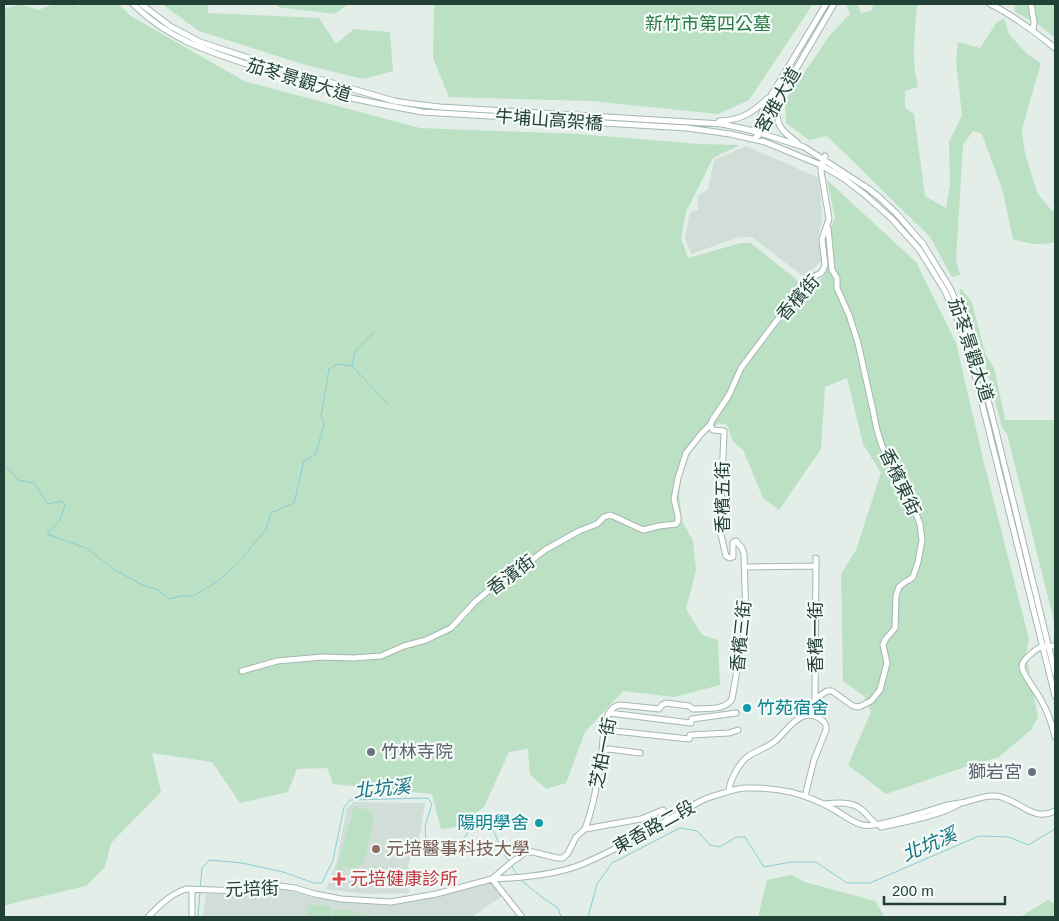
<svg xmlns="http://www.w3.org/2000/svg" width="1059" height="921" font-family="Helvetica,'Noto Sans TC',sans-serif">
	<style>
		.built { fill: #d1ded8 }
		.green { fill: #bbe0c4 }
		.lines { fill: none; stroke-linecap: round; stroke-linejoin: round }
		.stream { stroke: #88cdd6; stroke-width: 1 }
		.minor-casing { stroke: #a5b7b0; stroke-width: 7 }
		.minor { stroke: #fff; stroke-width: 5 }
		.culture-dot { fill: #0f9aa8; stroke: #f4faf7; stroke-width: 2 }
		.worship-dot { fill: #6b7280; stroke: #f4faf7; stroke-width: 2 }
		.education-dot { fill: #8d6e63; stroke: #f4faf7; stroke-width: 2 }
		.health-dot { fill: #e0444e; stroke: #f4faf7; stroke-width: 2 }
		.labels { text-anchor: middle; stroke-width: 4.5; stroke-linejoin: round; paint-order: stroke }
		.park-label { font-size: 18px; fill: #297b45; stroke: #f4faf7 }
		.street-label { font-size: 18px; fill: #214137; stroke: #f4faf7 }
		.culture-label { font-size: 18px; fill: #0d838f; stroke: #f4faf7; text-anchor: start }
		.worship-label { font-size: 18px; fill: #5b616d; stroke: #f4faf7; text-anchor: start }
		.education-label { font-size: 18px; fill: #785e54; stroke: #f4faf7; text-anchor: start }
		.health-label { font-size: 18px; fill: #be3a42; stroke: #f4faf7; text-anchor: start }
		.water-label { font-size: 19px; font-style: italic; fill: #177482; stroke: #f4faf7 }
	</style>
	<rect width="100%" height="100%" fill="#e3eee9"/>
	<path class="built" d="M746,146L819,178L822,218L818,239L822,260L804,277L752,237H740L691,254L685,238L690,212L699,210L697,197L708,189L714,160Z
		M353,802L425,803L420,834L408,865L409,893L365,894L326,889L336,864L347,808Z
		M489,881L502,896L472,917H203L206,894H238L273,888L299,893L317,898L386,904Z"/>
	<path class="green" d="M20,4L38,10L54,4H72L77,6L88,4H118L131,16L244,81L420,128L578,134L698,144L740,145L713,158L686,212L681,239L688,258L741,243H751L809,290L824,276L829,261L826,240L835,218L827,180L916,262L956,343L984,463L1029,639L1026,654L1038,717L1031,730L999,757L968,766L886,794L848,765L871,712L864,696L843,681L841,574L856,550L881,473L863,444L847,378L825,387L821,449L779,510L763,498L743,450L733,441L727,425L719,423L685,449L682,459L679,495L682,521L693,541L696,570L686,609L702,635L718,640L720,685L674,697L623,691L585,732L566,783L546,789L530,774L528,749L509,752L484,807L456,827L441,829L432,794L333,784L327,768L297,769L288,792L240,803L212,762L152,753L161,792L111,843L105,867L86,886L14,903L4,906V9Z
		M162,4H208V13L319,18L336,44L354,29L390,32L393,71L363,79L302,64L199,31Z
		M278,4H348L335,14L277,7Z
		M434,4H813L749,100L718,114L591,101L449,97L433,58Z
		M846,4H857L861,13L872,10L873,4H917C915,31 911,60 918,87L905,91V108L914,114L925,196L946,208L950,185L949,142L962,115L956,62L958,42L980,48L997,22L1004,18L1009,34L1027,54L1041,63L1022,129L1025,154L1038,194L1052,211L1055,209V242C1041,246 1027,244 1013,239L1003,192L982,134L973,131L963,145L956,260L960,275L952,277L930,237L827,136L809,140L786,123L785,101L830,35L850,14Z
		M1014,4H1055V38L1039,25L1015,12Z
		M962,289L972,303L986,356L994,367L1005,420H1055V625L1007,434L1002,427L979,342L959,291Z
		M354,806H358L357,809C364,808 371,809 373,816C375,823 371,833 369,840C366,853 363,880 343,865L341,872L336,871Z
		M791,875L805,882L875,901L885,917H758L767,880Z
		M1048,900L1055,904V917H1020Z
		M307,905L331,906V917H308Z
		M333,910H354L355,914H365V917H333Z"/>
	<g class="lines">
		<path class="stream" d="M352,366L355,351L375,331
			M4,464L18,480L34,483L48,504L62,501L65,505L60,520L47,534L88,549L115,570L141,584L158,590L169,599L182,596H193L217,582L240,561L266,529L271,513L294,503L304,461L315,455L324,425L321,416L329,369L338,364L352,366L388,404
			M511,865L517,875
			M521,880L543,898L558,908L561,917
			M200,889L202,868L209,860L242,863L283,872L314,883H322L333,860L344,807L350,800L428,798L432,804L425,826L426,843L440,851L459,848L470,828L480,820L491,825L503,853L509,862
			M198,917L200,893
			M588,917L597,884L612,863L680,828L697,831L710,845L720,847L736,837H745L764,867L791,862H816L847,883H870L979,836L1009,837L1028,845L1055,829"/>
		<g class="minor-casing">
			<path id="minor" d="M133,4C172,43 217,54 268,71C294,79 320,90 347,97C372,103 397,107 422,112L687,128L730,134L765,142L821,165L843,178L864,194L891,218L919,249L945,291L960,325L972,363L1055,696
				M141,4L170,26L200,42L264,63L394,101L414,104L440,107L722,124L754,131L804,147L869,189L879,197L896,213L923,244L950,288L966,324L978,361L997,435L1055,673
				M990,4C1013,15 1035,32 1055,48
				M1031,4L1034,22L1033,30
				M778,102C775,123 779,130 797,142
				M719,121C742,120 752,113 768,98
				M754,132L764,109L772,94L826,4
				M754,139L761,133L771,112L834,4
				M744,567L816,566
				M1053,646C1049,647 1045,646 1041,647C1036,649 1022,660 1022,666C1022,674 1037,692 1041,700C1048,712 1052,724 1055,737
				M242,671L277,661L323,657L353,658L381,656L404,646L426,640L451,628L475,602L494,586L523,569L532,560L545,550L579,531L597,524L604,517L610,515L615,517L643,530L659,526L676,524L678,521V516L674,499L678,478L686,453L701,434L710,425L713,419L729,395L741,368L771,328L802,288L815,276L821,273L823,270L825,265L822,239L829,219L821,171V165L825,156
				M815,699L827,691H832L853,706L859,707L871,701L880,690L887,663L883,645L885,640L895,628L896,596L899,587L905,582L909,580L913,577L918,562L922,540L920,524L913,506L893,470L882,446L877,430L872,406L858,343L849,315L837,288V278L832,270L828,228
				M609,713L691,723L692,719L736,713
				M810,715L815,699L816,558
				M605,730L689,739L690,735L729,733L738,730
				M602,752L609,749L640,753
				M729,791C729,784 732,779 735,773C746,751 757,754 774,742C787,732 799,707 819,718C824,721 827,724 826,730L814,760L805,796
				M824,804C836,803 851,801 861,809C866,813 871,820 876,824
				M881,827C904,822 939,816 959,804
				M585,829C594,805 598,778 602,752C603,741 603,723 609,713C612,708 615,705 621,705L659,709L662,705L666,703L689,706L693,709C705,708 725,711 732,699L746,619L744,554L742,548L736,541L733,542V557L730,558L726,556L720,531L724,431L713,430L710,425
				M492,879C521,878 558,875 585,863C613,851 639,836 666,821C679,814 692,805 705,799C712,796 720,794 727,792C733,790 739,788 746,788C778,787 804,793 833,809C843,814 852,823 863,825C873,827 883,823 893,821C911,816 929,811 947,805C954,804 960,803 966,802C975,799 986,795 996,796C1018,798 1032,823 1055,811
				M492,879L522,917
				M148,917C160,905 169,895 186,889L241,891L269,886H279L295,888L315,894L341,899L391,902L436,894L492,879L512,862L526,852H533L557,858H563L568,853L576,837L585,829L641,819L663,810L668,820
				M192,917V889"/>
		</g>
		<use href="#minor" class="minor"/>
	</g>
	<g class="culture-dot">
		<circle cx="747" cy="708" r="5"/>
		<circle cx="539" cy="823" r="5"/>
	</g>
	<g class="worship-dot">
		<circle cx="371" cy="752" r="5"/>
		<circle cx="1032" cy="772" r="5"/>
	</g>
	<circle class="education-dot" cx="376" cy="849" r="5"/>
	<path class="health-dot" d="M336.5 871.5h5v5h5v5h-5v5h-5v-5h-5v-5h5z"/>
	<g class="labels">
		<g class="park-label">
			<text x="708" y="30">新竹市第四公墓</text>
		</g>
		<g class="street-label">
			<text transform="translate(299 80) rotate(17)" y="6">茄苳景觀大道</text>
			<text transform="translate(778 100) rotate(-60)" y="6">客雅大道</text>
			<text transform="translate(549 120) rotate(4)" y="6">牛埔山高架橋</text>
			<text transform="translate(798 298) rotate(-48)" y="6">香檳街</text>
			<text transform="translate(971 350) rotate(72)" y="6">茄苳景觀大道</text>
			<text transform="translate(900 482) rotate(65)" y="6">香檳東街</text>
			<text transform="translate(723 497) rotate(-90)" y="6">香檳五街</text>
			<text transform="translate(511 575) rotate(-36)" y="6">香濱街</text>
			<text transform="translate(741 636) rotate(-84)" y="6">香檳三街</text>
			<text transform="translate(816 637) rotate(-90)" y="6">香檳一街</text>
			<text transform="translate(603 753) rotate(-79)" y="6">芝柏一街</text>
			<text transform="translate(654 827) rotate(-29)" y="6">東香路二段</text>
			<text transform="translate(252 889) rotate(-2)" y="6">元培街</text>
		</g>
		<g class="culture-label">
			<text x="757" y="714">竹苑宿舍</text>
			<text x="529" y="829" text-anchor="end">陽明學舍</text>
		</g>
		<g class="worship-label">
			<text x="381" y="758">竹林寺院</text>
			<text x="1022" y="778" text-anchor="end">獅岩宮</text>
		</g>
		<g class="education-label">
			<text x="386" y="855">元培醫事科技大學</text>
		</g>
		<g class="health-label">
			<text x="350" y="885">元培健康診所</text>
		</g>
		<g class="water-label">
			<text transform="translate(382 788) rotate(-5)" y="7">北坑溪</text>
			<text transform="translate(929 844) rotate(-23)" y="7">北坑溪</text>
		</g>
	</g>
	<rect width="1059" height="921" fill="none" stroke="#214137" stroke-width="10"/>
	<path d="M884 896v8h121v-8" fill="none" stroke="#214137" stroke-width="2.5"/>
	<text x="892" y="896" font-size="15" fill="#214137" stroke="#f4faf7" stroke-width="4" paint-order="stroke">200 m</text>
</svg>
